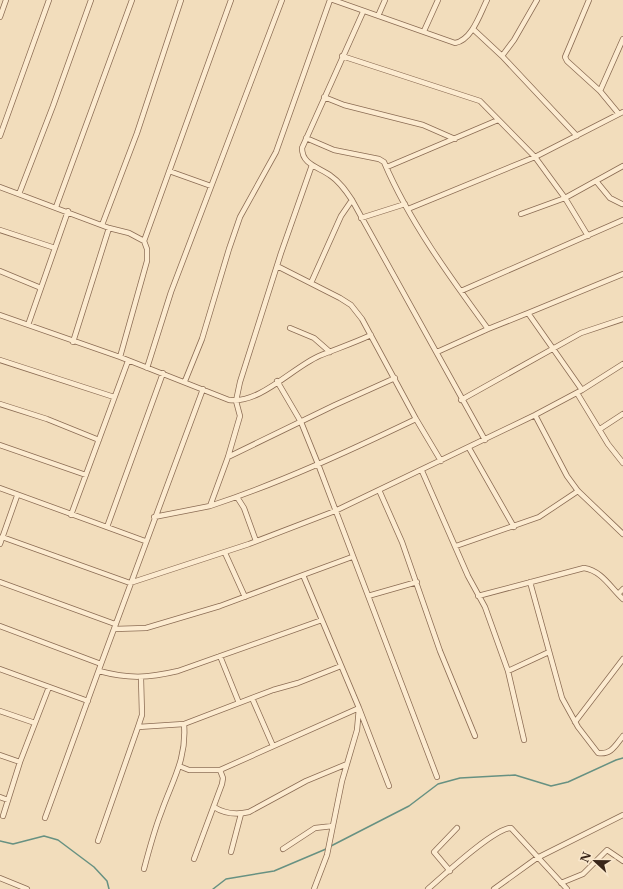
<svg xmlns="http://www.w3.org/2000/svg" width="623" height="889" font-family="'Libre Baskerville',serif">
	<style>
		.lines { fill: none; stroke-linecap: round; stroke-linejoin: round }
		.stream { stroke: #679182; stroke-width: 1.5 }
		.minor-casing { stroke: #8b6c54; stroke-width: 6 }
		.minor { stroke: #fcebd0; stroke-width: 4.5 }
	</style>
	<rect width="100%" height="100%" fill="#f2ddbc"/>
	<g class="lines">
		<path class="stream" d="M0,841L13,844L44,836L58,840L94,867L107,881L109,889
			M329,847L409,806L438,784L460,778L515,775L551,786L568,782L616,760L623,758
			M213,889L226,879L274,871L326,849"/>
		<g class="minor-casing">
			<path id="minor" d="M333,0L455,43C472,40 480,14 487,0
				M589,0L565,57L567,61L600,91L619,114
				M363,12L302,148C302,165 319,167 331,176C340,182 346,191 352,200L485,440
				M378,16L385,0
				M0,17L6,0
				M473,29L502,56L577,136
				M424,31L438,0
				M342,56L480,101L535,157L565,198L588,236
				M502,56L514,40L537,0
				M600,91L623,39
				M324,97L344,105L423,125L455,139
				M0,136L49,0
				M306,138L334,150L379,159L384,162C409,221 450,277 488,329
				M387,167L498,120
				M169,171L211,186
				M596,181L610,198L622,204
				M0,187L109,228L129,233L144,241L147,249V261L120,357
				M19,194L53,106L91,0
				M56,207L132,0
				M408,209L535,157L623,112
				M521,214L565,198L623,166
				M361,218L405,204
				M102,225L137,133L181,0
				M0,230L55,248
				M144,241L231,0
				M277,266L340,298L351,305L362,319L416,419L441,461
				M0,271L41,288
				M311,283L341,216L352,200
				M461,291L623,220
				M0,315L120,357L229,400C260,404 292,368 319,356C336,349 354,343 371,335
				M28,325L68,211
				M290,328L314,338L330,352
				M73,342L109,228
				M437,352L488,329L528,313
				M0,360L114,397
				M147,368L171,292L282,0
				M185,381L202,339L229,249L240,217L276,152L330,0
				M277,381L301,422L318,464L437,777
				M582,390L528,313L623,274
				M577,393L608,444L623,463
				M461,400L581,333L623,319
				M0,404L47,419L99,440
				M535,415L567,476L578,491L623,534
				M600,429L623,414
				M0,445L86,475
				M469,448L514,527
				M228,457L335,405L395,378
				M422,471L468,576L485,607L508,671L524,740
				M0,488L145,541
				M379,490L402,542L440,651L475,736
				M237,497L244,508L256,541
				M210,506C280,483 349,451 416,419
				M71,515L128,361
				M154,517L210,506L228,457L240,416L236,401L240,382L281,253L312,165
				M107,527L163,373
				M2,537L130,583L249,544L335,511L535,415L582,390L623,364
				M0,544L17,496
				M456,546L539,517L578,491
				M225,553L245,597
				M352,557L303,575L359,708L389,786
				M0,582L115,624
				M530,582L562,698L578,727L598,753C611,755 615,746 623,736
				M618,594L623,589
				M368,596L417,582
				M478,596L584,568C602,571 610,587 623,599
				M0,626L101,664L45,818
				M114,629L146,628L220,606L303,575
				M220,656L239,703
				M101,664L203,389
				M0,669L88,701
				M99,671C129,679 148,678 178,671L322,620
				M508,671L549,652
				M252,698L273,746
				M0,711L35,723
				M575,722L623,659
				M138,727L184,724L273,690L298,683L341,666
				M0,755L20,762
				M179,766L189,770H220L223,778L222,784L194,859
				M220,770L359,708L357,730L342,781L327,855L314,889
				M0,797L8,800
				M214,807C225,814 236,815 249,812L306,781L347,764
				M3,816L20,762L49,687
				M98,841L138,727L142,715L141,678
				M283,849L315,828L333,826
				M231,852L241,814
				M144,869C149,850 154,831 161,813C172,781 187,759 184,724
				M450,871L434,852L457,828
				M0,878L27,889
				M561,883L583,874L607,850L623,861
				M428,889C443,876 494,828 511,828L567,889
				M494,889L537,858L623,815"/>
		</g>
		<use href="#minor" class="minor"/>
	</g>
	<g transform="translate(595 861) rotate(292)" stroke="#f9e7cc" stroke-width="3" paint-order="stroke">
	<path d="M0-3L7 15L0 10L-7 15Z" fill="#39261a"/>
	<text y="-6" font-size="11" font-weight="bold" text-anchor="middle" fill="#39261a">N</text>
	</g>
</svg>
